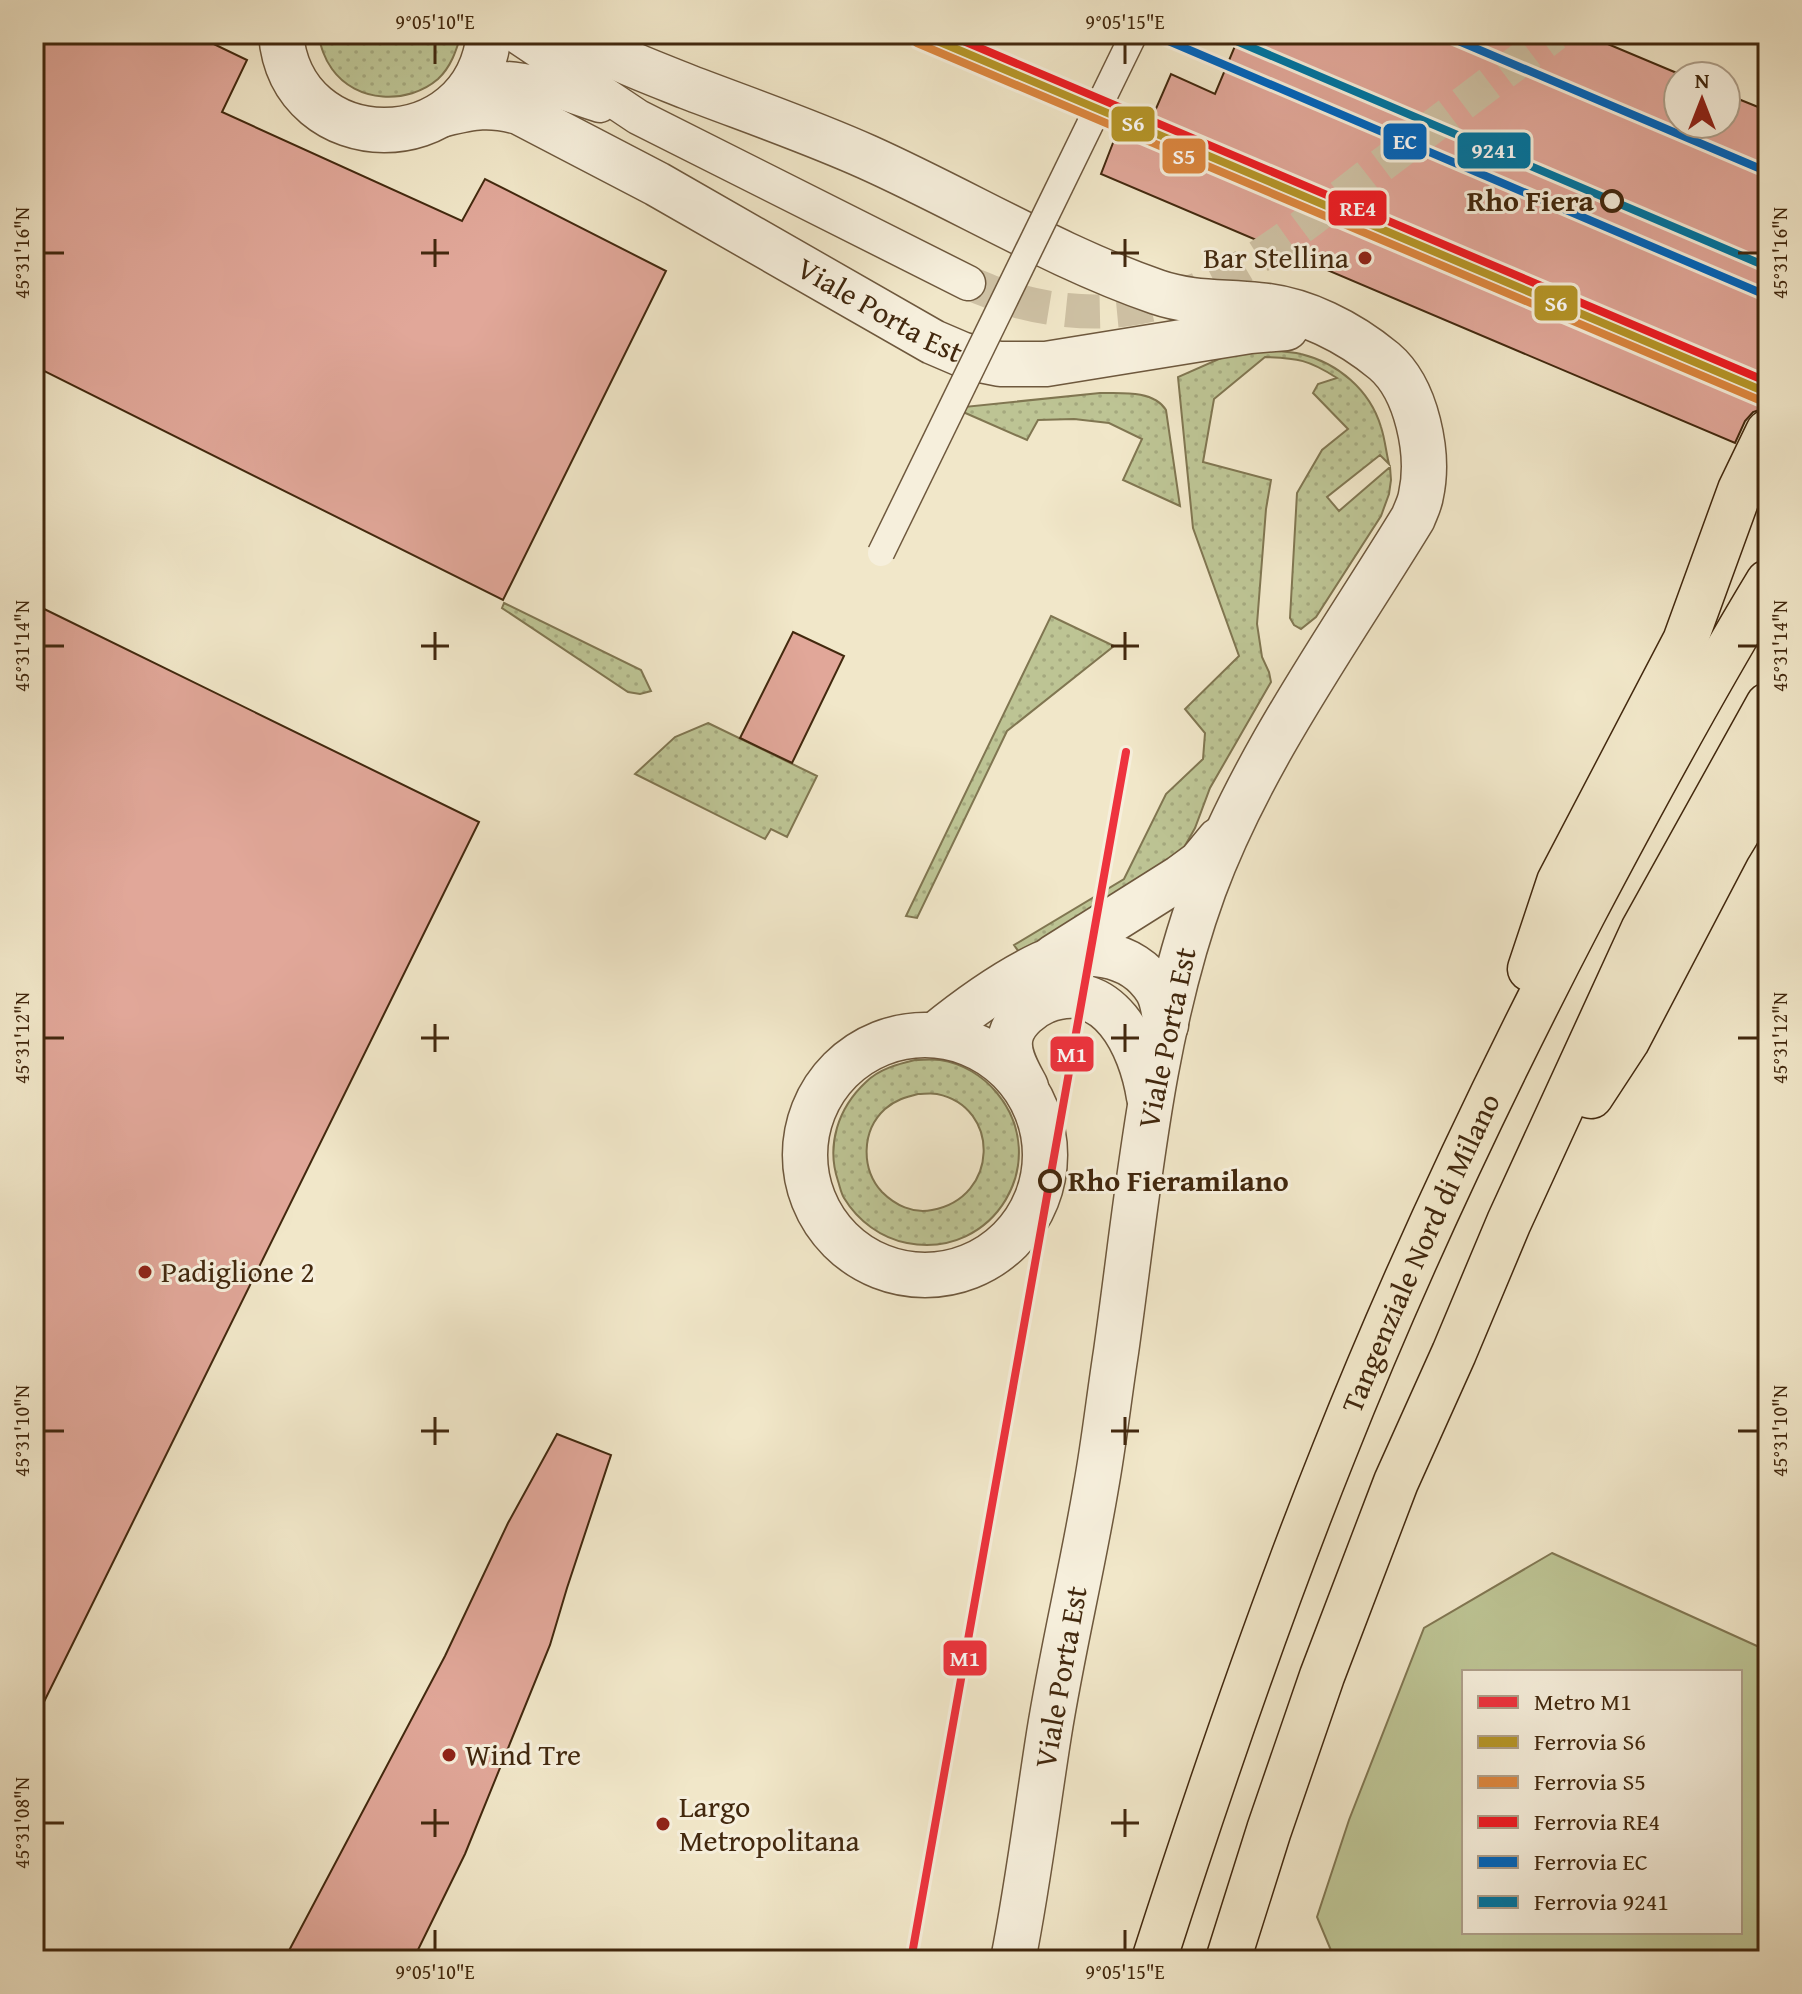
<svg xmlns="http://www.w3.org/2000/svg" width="1802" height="1994" font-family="'Gentium Book Plus',serif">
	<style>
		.grass { fill: url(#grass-dots); stroke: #807651; stroke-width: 2; fill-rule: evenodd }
		.park { fill: #bdc494; stroke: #807651; stroke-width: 2; fill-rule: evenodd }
		.building { fill: #e1a799; stroke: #42280e; stroke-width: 2 }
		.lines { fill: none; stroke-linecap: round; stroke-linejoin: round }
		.minor-tunnel { stroke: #cec1a4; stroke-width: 34; stroke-dasharray: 34 17; stroke-linecap: butt }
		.minor-casing { stroke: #6e583d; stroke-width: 37 }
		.tertiary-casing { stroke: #6e583d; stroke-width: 47 }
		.motorway-casing { stroke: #42280e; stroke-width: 47 }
		.minor { stroke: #f6efdc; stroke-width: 34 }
		.tertiary { stroke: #f6efdc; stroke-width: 44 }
		.motorway { stroke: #f1e7c9; stroke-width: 44 }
		.pedestrian-bridge-casing { stroke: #6e583d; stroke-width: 29; stroke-linecap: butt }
		.pedestrian-bridge { stroke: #f6efdc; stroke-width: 26 }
		.rail-1-casing { stroke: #f6efdc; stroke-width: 14 }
		.rail-2-casing { stroke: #f6efdc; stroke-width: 14 }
		.rail-3-casing { stroke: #f6efdc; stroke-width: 14 }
		.rail-4-casing { stroke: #f6efdc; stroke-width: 14 }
		.rail-5-casing { stroke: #f6efdc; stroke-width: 14 }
		.rail-1 { stroke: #b59527; stroke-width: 8 }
		.rail-2 { stroke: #dc863e; stroke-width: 8 }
		.rail-3 { stroke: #ed1c24; stroke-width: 8 }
		.rail-4 { stroke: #0065bd; stroke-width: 8 }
		.rail-5 { stroke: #0075a1; stroke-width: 8 }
		.metro-1-casing { stroke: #f6efdc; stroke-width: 14 }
		.metro-1 { stroke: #ee333e; stroke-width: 8 }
		.ticks { fill: none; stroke: #42280e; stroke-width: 3 }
		.stop-dot { fill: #f6efdc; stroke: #42280e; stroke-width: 4 }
		.poi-dot { fill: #8f2418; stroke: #f6efdc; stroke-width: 3 }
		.labels { text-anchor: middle; stroke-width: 6; stroke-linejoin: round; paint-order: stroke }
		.stop-label { font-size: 30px; font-weight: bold; fill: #42280e; stroke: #f6efdc; text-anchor: end }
		.poi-label { font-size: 30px; fill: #42280e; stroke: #f6efdc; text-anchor: start }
		.street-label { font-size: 30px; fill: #42280e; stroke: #f6efdc }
		.line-badge { stroke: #f6efdc; stroke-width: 3 }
		.badge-label { font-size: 22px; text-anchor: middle; font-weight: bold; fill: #fff }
		.neatline { fill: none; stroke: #42280e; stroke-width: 3 }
		.ticks-label { font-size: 20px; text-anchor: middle; fill: #42280e }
	</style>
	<defs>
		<pattern id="grass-dots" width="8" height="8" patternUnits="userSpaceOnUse" patternTransform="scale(2)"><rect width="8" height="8" fill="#bdc494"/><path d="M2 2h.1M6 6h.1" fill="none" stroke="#a4a87e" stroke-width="1.8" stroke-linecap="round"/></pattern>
	</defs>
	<rect width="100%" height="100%" fill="#f1e7c9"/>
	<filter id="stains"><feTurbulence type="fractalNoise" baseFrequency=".0025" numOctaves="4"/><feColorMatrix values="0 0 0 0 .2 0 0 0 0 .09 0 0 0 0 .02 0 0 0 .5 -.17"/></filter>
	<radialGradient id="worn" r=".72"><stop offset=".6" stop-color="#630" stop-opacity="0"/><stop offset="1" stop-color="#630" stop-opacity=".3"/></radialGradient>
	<path class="grass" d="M318,34H461V35C456,51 451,67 438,79C408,105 356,103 332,69C324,58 321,47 318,34Z
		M1264,350C1276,351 1290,351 1301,354C1338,363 1370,390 1381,427C1385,439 1386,452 1389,464L1380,455L1327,497L1339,511L1390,467L1391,480L1389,494L1381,516L1316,617L1301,629L1294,625L1290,618L1297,493L1322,450L1348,429L1313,393L1318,384L1337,378C1309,360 1298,358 1265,357L1214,399L1203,462L1271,480L1266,509L1257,624L1262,657L1269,672L1271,682L1210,788L1195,828L1182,851L1021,955L1014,945L1124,879L1166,794L1203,759L1205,733L1185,709L1239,656L1193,528L1178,377L1237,351Z
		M1100,393C1121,393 1154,390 1166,410L1180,506L1123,480L1142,439L1109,423L1074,419L1038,420L1027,440L954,408Z
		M504,603L641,670L651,691L640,694L628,692L502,608Z
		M1051,616L1114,646L1007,731L917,918L906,916Z
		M708,723L817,776L787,837L771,829L765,839L635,774L675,737Z
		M915,1060C923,1060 932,1059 940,1060C962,1063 983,1076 997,1093C1053,1161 994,1260 907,1243C881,1238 858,1221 844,1198C841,1193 840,1187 838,1181C826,1145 838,1108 866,1082C879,1069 898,1064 915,1060ZM918,1094C924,1094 931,1093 937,1094C1001,1107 999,1198 932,1210C913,1214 895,1205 882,1192C861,1169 861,1131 885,1109C895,1100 906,1097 918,1094Z"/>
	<path class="park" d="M1552,1553L1768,1651V1960H1335L1317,1917L1349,1820L1424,1628ZM1464,1672H1740V1932H1464Z"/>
	<path class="building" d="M34,34H193L247,60L222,112L462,221L485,179L666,271L503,600L34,366Z
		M1240,34H1584L1684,76H1678V124H1726V94L1768,111V407L1753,412L1745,421L1735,443L1101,174L1118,130L1142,141L1171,74L1215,94Z
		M34,604L479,822L34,1722Z
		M793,632L844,656L792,763L740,738Z
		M557,1434L611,1455L567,1588L550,1645L465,1854L413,1960H284L445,1656L508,1523Z"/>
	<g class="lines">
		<path class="minor-tunnel" d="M968,283C983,288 998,296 1014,300C1050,310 1091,315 1129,309C1225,295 1301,227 1375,170C1435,125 1495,79 1555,34"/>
		<g class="minor-casing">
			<path id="minor" d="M514,34L638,117L968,283
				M468,90C480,84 492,78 505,79C535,80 571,96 600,105"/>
		</g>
		<g class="tertiary-casing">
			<g id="tertiary">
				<path d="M281,34C291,161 476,163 489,34"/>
				<path d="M573,34C609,57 648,71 688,87C748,110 809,131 867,157C965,201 1056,257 1157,292C1192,304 1223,301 1259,305C1304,309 1349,332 1384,361C1417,389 1430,454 1421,495C1420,503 1416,510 1413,518C1341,636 1252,759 1204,889C1150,1037 1138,1197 1116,1352C1109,1397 1104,1443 1096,1487C1082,1570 1062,1652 1049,1734C1037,1810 1028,1885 1013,1960"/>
				<path id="s1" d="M444,114C474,107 489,104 519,112L657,184L933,342L961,354L985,361L1000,364H1046L1250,331L1286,328"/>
				<path d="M1054,957L1181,877L1200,863L1219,840"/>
				<path d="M935,1035C967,1009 1004,982 1042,964C1080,946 1133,950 1157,990C1163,1000 1164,1013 1166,1025"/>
				<circle cx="925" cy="1155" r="120"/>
				<path d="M1026,1087C1018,1072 1006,1053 1011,1035C1015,1020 1031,1007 1045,1001C1109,976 1141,1046 1149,1097"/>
			</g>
		</g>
		<g class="motorway-casing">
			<g id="motorway">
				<path d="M1530,969L1559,882L1685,641L1740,490L1768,432"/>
				<path d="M1591,1096L1627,1041L1728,848L1768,782"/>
				<path id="s2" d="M1154,1960C1209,1789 1267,1619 1334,1452C1407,1268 1492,1089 1583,914C1642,802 1702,691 1768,582"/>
				<path d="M1228,1960L1269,1830L1322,1676L1396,1482L1454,1353L1509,1222L1643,930L1768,705"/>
			</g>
		</g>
		<use href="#minor" class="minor"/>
		<use href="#tertiary" class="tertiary"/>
		<use href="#motorway" class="motorway"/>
		<g class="pedestrian-bridge-casing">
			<path id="pedestrian-bridge" d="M881,553L1134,34"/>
		</g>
		<use href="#pedestrian-bridge" class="pedestrian-bridge"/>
		<g class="rail-1-casing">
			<path id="rail-1" d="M921,34L1768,393"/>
		</g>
		<g class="rail-2-casing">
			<path id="rail-2" d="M917,43L1764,402"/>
		</g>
		<g class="rail-3-casing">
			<path id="rail-3" d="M947,34L1768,382"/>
		</g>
		<g class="rail-4-casing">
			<path id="rail-4" d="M1152,34L1768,296
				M1442,34L1768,172"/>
		</g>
		<g class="rail-5-casing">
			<path id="rail-5" d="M1220,34L1768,267"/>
		</g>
		<use href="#rail-1" class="rail-1"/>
		<use href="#rail-2" class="rail-2"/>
		<use href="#rail-3" class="rail-3"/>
		<use href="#rail-4" class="rail-4"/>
		<use href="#rail-5" class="rail-5"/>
		<g class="metro-1-casing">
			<path id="metro-1" d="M911,1960L1126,752"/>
		</g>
		<use href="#metro-1" class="metro-1"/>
	</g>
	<path class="ticks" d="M435,44V64M1125,44V64M435,239V267M1125,239V267M44,253H64M421,253H449M1111,253H1139M1738,253H1758M435,632V660M1125,632V660M44,646H64M421,646H449M1111,646H1139M1738,646H1758M435,1024V1052M1125,1024V1052M44,1038H64M421,1038H449M1111,1038H1139M1738,1038H1758M435,1417V1445M1125,1417V1445M44,1431H64M421,1431H449M1111,1431H1139M1738,1431H1758M435,1809V1837M1125,1809V1837M44,1823H64M421,1823H449M1111,1823H1139M435,1930V1950M1125,1930V1950"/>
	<g class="stop-dot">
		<circle cx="1612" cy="201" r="10"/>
		<circle cx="1050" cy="1181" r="10"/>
	</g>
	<g class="poi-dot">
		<circle cx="1365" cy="258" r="8"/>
		<circle cx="145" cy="1272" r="8"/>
		<circle cx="449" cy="1755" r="8"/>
		<circle cx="663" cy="1824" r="8"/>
	</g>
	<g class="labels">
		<g class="stop-label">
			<text x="1594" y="211">Rho Fiera</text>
			<text x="1068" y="1191" text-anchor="start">Rho Fieramilano</text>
		</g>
		<g class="poi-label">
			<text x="1349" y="268" text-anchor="end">Bar Stellina</text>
			<text x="161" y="1282">Padiglione 2</text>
			<text x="465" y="1765">Wind Tre</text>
			<text x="679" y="1817">Largo<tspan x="679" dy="34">Metropolitana</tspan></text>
		</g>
		<g class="street-label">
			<text dy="10" stroke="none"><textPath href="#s1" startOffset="488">Viale Porta Est</textPath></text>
			<text transform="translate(1167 1038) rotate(-78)" y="10">Viale Porta Est</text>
			<text dy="10" stroke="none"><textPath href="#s2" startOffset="756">Tangenziale Nord di Milano</textPath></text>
			<text transform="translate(1061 1677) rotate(-80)" y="10">Viale Porta Est</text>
		</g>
	</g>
	<g class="line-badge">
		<rect x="1110" y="105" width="46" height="38" rx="8" fill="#b59527"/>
		<rect x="1382" y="122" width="46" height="39" rx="8" fill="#0065bd"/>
		<rect x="1456" y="131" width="76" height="39" rx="8" fill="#0075a1"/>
		<rect x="1161" y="137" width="46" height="38" rx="8" fill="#dc863e"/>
		<rect x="1327" y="189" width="61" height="38" rx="8" fill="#ed1c24"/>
		<rect x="1533" y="284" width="46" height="38" rx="8" fill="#b59527"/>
		<rect x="1049" y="1035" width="46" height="38" rx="8" fill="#ee333e"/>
		<rect x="942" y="1639" width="46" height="38" rx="8" fill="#ee333e"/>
	</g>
	<g class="badge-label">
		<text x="1133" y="131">S6</text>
		<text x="1405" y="149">EC</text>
		<text x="1494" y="158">9241</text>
		<text x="1184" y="164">S5</text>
		<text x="1358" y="216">RE4</text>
		<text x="1556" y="311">S6</text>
		<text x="1072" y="1062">M1</text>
		<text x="965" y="1666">M1</text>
	</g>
	<rect width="1802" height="1994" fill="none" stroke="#f1e7c9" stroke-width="88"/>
	<rect x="1462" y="1670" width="280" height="264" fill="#f6efdc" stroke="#ae9f8a" stroke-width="2"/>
	<rect x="1478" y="1696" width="40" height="12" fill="#ee333e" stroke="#ae9f8a" stroke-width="2"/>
	<text x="1534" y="1710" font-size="24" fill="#42280e">Metro M1</text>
	<rect x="1478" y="1736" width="40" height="12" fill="#b59527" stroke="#ae9f8a" stroke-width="2"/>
	<text x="1534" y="1750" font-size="24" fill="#42280e">Ferrovia S6</text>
	<rect x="1478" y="1776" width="40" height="12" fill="#dc863e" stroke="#ae9f8a" stroke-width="2"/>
	<text x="1534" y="1790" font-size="24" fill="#42280e">Ferrovia S5</text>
	<rect x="1478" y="1816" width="40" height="12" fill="#ed1c24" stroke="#ae9f8a" stroke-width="2"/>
	<text x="1534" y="1830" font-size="24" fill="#42280e">Ferrovia RE4</text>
	<rect x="1478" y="1856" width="40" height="12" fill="#0065bd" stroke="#ae9f8a" stroke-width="2"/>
	<text x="1534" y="1870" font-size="24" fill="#42280e">Ferrovia EC</text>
	<rect x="1478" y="1896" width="40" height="12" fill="#0075a1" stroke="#ae9f8a" stroke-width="2"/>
	<text x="1534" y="1910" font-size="24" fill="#42280e">Ferrovia 9241</text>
	<g transform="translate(1702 100)"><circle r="38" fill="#f6efdc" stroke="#ae9f8a" stroke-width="2"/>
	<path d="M0-6L14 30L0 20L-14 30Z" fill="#8f2418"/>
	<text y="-12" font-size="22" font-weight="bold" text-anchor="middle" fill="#42280e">N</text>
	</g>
	<rect x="44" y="44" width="1714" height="1906" class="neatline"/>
	<g class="ticks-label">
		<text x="435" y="29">9°05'10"E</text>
		<text x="1125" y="29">9°05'15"E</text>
		<text transform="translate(22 253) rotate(-90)" y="7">45°31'16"N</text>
		<text transform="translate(1780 253) rotate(-90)" y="7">45°31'16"N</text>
		<text transform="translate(22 646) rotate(-90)" y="7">45°31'14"N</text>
		<text transform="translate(1780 646) rotate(-90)" y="7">45°31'14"N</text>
		<text transform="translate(22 1038) rotate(-90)" y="7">45°31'12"N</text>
		<text transform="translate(1780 1038) rotate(-90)" y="7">45°31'12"N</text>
		<text transform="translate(22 1431) rotate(-90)" y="7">45°31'10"N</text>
		<text transform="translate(1780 1431) rotate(-90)" y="7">45°31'10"N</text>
		<text transform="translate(22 1823) rotate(-90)" y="7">45°31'08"N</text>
		<text x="435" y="1979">9°05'10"E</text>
		<text x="1125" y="1979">9°05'15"E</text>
	</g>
	<rect width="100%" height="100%" filter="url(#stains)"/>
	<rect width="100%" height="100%" fill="url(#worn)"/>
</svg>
